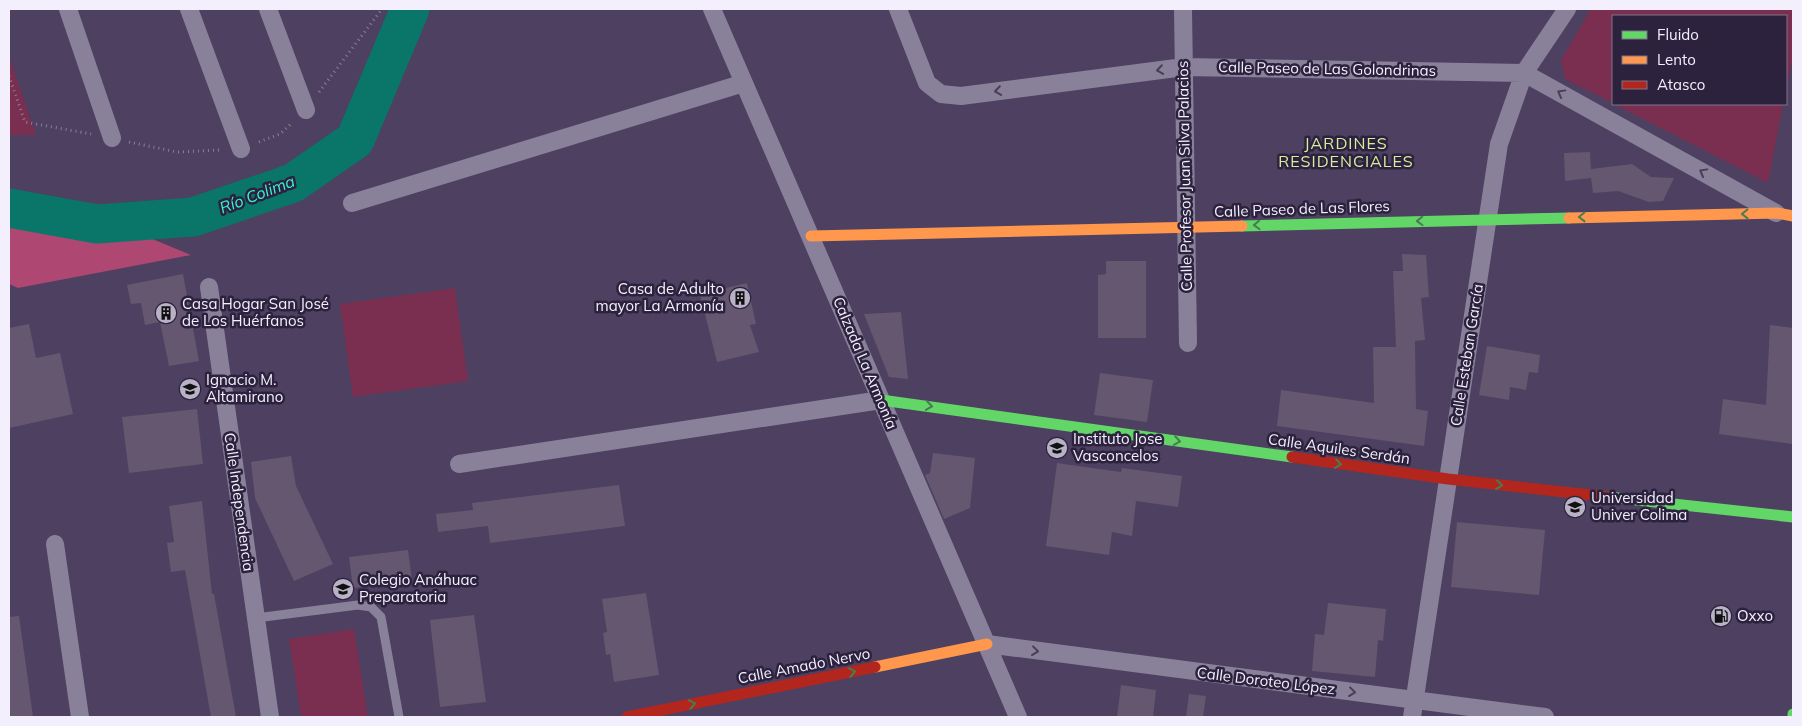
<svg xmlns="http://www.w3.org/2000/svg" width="1802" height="726" font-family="Mulish,sans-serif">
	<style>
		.green { fill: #7a2f50 }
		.forest { fill: #ae4772 }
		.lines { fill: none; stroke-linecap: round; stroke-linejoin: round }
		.river { stroke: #0a7569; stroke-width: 39 }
		.building { fill: #655770 }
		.path { stroke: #888097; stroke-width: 3; stroke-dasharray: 1 4; stroke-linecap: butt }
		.lane { stroke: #89819a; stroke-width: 9 }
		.street { stroke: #89819a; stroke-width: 18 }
		.fast { stroke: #63d668; stroke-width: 11 }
		.slow { stroke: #ff974d; stroke-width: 11 }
		.jam { stroke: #b3261e; stroke-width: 11 }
		.oneway { stroke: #483e59 }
		.oneway2 { stroke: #487c52 }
		.labels { text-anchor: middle; stroke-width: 5; stroke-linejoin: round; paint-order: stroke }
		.street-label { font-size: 15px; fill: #f3effd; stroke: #2c223d }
		.poi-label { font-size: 15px; fill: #f3effd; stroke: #2c223d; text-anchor: start }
		.neighbourhood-label { font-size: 16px; letter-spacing: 1px; fill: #d8eb9e; stroke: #2c223d }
		.water-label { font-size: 16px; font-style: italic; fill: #35f3d6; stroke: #2c223d }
	</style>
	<rect width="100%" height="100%" fill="#4d4061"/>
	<path class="green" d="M1591,9H1793V55L1786,92V16H1613V103L1565,79L1561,60Z
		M9,56L36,135H9Z
		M1614,104H1783L1768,183Z
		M455,288L468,381L353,397L340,304Z
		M354,629L368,717H301L289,639Z"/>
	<path class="forest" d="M9,194L80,209L191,255L18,288L9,284Z"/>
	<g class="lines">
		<path class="river" d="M9,208L97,224L193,217L293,183L355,140L410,9"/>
	</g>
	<path class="building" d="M1590,152L1591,169L1632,164L1651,177L1674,178L1663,201L1649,202L1618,191L1593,193L1591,178L1565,181L1564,153Z
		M1402,254L1426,255L1429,297L1421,298L1425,340L1415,341L1416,409L1428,411L1424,446L1277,426L1281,390L1374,403L1373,347H1396L1393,271H1403Z
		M1106,261H1146V338H1098V275L1106,274Z
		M183,274L199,361L169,366L160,322L145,325L141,303L131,304L127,285Z
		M747,283L756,324L750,325L759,352L717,362L700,294Z
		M901,312L908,379L889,377L864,314Z
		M29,324L36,358L60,353L73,414L9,428V328Z
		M1770,325L1793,328V444L1719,434L1723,399L1766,405Z
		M1487,346L1540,355L1538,373L1529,372L1526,390L1510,387L1509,400L1479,395Z
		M1100,373L1153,380L1147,422L1094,415Z
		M197,409L203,464L129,473L122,417Z
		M933,453L975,458L970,508L944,519L925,475L930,473Z
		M291,456L296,486L333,564L294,581L255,498L251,462Z
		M1057,463L1121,472L1122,468L1182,476L1178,507L1136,501L1132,536L1112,532L1109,555L1046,546Z
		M619,485L625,526L490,543L488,526L438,532L436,514L473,510L472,503Z
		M202,501L212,594H214L236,717H211L185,570L171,572L167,543L174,542L169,506Z
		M1457,522L1545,530L1539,595L1451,587Z
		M408,550L412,580L353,588L349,557Z
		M646,593L659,675L614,682L610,654L606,655L603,633L607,632L602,599Z
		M1328,603L1386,609L1383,641L1378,640L1375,677L1312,671L1315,634L1324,635Z
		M474,615L486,702L440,707L430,620Z
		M19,616L28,680L33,717H9V617Z
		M1121,685L1156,690L1153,717H1117Z
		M1189,694L1206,696L1203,717H1186Z"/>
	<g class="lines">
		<path class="path" d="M9,76L25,122L91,134
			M319,92L382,9
			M129,142L177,152L221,150
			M259,142L280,134L292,123"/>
		<path class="lane" d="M256,618L358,605L371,607L381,617L399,717"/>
		<path class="street" d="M68,9L112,138
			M189,9L241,149
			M268,9L306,110
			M712,9L1018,717
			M898,9L927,83L941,94L961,96L1184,67L1524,73L1776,213
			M1183,9L1188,343
			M352,203L744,83
			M209,287L270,717
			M459,464L881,400
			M55,544L80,717
			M987,644L1545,717
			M1412,717L1499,144L1524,73L1567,9"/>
		<path class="fast" d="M1242,226L1569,218
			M881,400L1292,457
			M1609,497L1793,517
			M1793,714V717"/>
		<path class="slow" d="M1569,218L1777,213L1793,216
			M811,236L1242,226
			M875,667L987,644"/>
		<path class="jam" d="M1292,457L1448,479L1609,497
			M627,717L875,667"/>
	</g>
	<defs><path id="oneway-chevron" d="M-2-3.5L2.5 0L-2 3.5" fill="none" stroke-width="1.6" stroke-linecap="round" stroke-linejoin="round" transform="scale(1.25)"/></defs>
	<g class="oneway">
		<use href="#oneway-chevron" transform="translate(1160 70) rotate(172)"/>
		<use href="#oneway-chevron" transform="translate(998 91) rotate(172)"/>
		<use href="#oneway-chevron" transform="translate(1561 93) rotate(-151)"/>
		<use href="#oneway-chevron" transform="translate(1703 172) rotate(-151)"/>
		<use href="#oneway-chevron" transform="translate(1035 651) rotate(7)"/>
		<use href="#oneway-chevron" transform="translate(1352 692) rotate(7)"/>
	</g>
	<g class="oneway2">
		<use href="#oneway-chevron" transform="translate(1745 214) rotate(179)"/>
		<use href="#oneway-chevron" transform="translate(1582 217) rotate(179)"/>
		<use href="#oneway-chevron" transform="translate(1420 221) rotate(178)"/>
		<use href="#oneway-chevron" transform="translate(1257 225) rotate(178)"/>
		<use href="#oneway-chevron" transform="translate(929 406) rotate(8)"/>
		<use href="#oneway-chevron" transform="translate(1177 441) rotate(8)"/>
		<use href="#oneway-chevron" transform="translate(1338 464) rotate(8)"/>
		<use href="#oneway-chevron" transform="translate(1499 485) rotate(6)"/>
		<use href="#oneway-chevron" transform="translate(852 672) rotate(-11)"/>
		<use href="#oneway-chevron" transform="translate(692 704) rotate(-11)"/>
	</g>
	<defs>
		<g id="building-disc" transform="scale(1.125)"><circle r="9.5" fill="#b9b2c6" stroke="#2c223d"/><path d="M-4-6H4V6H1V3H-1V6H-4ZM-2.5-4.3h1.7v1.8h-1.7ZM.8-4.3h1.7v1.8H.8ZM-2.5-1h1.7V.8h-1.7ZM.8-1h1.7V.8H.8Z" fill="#111"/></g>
		<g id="school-disc" transform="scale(1.125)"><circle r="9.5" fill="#b9b2c6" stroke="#2c223d"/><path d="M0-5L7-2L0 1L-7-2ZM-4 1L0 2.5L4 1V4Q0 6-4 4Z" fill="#111"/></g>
		<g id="university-disc" transform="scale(1.125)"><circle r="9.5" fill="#b9b2c6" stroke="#2c223d"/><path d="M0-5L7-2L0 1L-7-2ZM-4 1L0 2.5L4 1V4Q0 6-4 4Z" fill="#111"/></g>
		<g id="fuel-disc" transform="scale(1.125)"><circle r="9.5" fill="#b9b2c6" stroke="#2c223d"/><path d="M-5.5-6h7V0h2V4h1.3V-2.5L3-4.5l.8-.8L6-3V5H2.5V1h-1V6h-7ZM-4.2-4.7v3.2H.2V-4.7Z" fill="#111"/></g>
	</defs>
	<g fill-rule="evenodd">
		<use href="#building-disc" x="740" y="298"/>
		<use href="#building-disc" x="166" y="313"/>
		<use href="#school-disc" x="190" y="389"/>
		<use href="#university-disc" x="1057" y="448"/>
		<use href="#university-disc" x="1575" y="507"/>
		<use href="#school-disc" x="343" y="589"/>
		<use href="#fuel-disc" x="1721" y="616"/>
	</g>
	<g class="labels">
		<g class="street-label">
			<text transform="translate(1327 69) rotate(1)" y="5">Calle Paseo de Las Golondrinas</text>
			<text transform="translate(1185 176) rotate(-91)" y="5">Calle Profesor Juan Silva Palacios</text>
			<text transform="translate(1302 209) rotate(-2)" y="5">Calle Paseo de Las Flores</text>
			<text transform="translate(1467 355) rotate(-81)" y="5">Calle Esteban García</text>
			<text transform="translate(865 363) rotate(67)" y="5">Calzada La Armonía</text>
			<text transform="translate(1339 449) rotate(8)" y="5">Calle Aquiles Serdán</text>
			<text transform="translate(239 502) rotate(82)" y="5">Calle Independencia</text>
			<text transform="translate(804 666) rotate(-11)" y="5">Calle Amado Nervo</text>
			<text transform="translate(1266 681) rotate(7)" y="5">Calle Doroteo López</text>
		</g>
		<g class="poi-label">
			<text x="724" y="294" text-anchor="end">Casa de Adulto<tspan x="724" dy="17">mayor La Armonía</tspan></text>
			<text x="182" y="309">Casa Hogar San José<tspan x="182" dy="17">de Los Huérfanos</tspan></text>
			<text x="206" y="385">Ignacio M.<tspan x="206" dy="17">Altamirano</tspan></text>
			<text x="1073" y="444">Instituto Jose<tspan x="1073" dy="17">Vasconcelos</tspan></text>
			<text x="1591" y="503">Universidad<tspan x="1591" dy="17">Univer Colima</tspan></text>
			<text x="359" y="585">Colegio Anáhuac<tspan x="359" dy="17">Preparatoria</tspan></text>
			<text x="1737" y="621">Oxxo</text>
		</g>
		<g class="neighbourhood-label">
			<text x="1346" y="149">JARDINES<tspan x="1346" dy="18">RESIDENCIALES</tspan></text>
		</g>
		<g class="water-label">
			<text transform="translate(257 194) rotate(-21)" y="6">Río Colima</text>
		</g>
	</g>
	<rect width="1802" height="726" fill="none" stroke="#f3effd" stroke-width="20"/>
	<rect x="1612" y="15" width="175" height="90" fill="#2c223d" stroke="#7c748a"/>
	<rect x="1622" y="31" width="25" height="8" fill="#63d668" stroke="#7c748a"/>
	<text x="1657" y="40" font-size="15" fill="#f3effd">Fluido</text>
	<rect x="1622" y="56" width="25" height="8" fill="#ff974d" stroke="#7c748a"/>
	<text x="1657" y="65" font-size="15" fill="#f3effd">Lento</text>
	<rect x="1622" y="81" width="25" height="8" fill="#b3261e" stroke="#7c748a"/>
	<text x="1657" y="90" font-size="15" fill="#f3effd">Atasco</text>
</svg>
